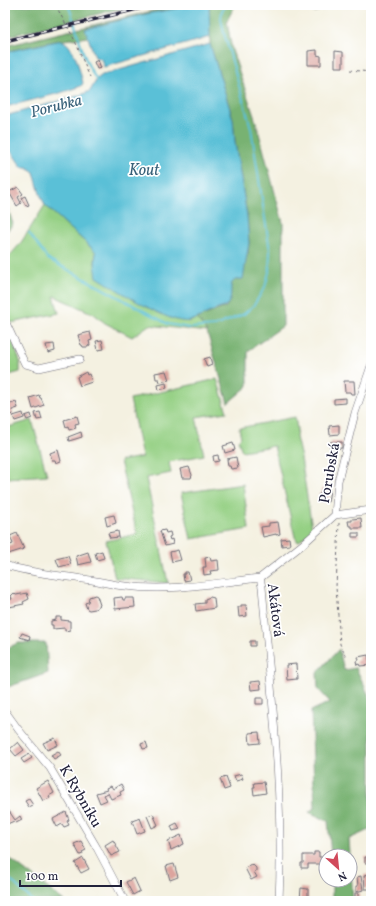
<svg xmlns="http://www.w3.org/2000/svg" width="376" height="906" font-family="Vollkorn,serif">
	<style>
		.green { fill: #95d084; stroke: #5c7960 }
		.forest { fill: #78b272; stroke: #4d6a56 }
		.water { fill: #5ac0d7; stroke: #3e7189 }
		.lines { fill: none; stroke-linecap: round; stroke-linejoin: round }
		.stream { stroke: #5ac0d7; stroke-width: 2 }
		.building { fill: #dca49e }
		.street-casing { stroke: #6c6a75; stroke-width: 8 }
		.path { stroke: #6c6a75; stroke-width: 1; stroke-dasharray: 3 3; stroke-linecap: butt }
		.street { stroke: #fff; stroke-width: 7 }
		.rail-casing { stroke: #22223b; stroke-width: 3.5 }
		.rail { stroke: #fff; stroke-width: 2; stroke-dasharray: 6; stroke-linecap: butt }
		.labels { text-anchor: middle; stroke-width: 3.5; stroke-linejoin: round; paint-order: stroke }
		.street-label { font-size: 15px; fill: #22223b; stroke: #fff }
		.water-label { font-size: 16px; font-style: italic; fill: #386179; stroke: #fff }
	</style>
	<rect width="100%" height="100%" fill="#fff"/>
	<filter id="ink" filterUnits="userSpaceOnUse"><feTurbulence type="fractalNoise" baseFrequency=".025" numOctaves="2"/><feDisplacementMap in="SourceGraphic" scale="8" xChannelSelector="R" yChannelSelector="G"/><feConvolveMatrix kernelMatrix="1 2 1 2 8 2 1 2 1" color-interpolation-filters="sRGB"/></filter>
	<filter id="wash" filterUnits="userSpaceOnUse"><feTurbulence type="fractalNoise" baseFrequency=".012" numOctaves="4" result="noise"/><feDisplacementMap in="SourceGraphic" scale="16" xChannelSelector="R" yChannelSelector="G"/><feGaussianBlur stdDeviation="0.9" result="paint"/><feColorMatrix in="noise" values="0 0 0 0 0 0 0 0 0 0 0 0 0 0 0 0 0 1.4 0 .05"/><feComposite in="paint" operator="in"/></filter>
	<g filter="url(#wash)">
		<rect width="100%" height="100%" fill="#f4f1e1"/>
		<path class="green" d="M45,205L96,252L95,264L189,322L197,318L207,332L149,325L132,337L105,323L94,314L54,296L59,313L11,323L5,309V261L20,244Z
			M5,323L20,361V372L5,376Z
			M217,379L227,412L196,417L204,455L169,462L171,473L146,478L168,583L115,578L106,541L137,534L120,461L142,457L130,399Z
			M295,417L297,429L296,437L301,458L312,528V531L298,542L295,537L274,446L242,451L238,440L241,437L239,428Z
			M32,420L47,475L8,478L5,467V428Z
			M243,484L249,529L191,539L181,493Z"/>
		<path class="forest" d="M5,5H135L5,37Z
			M177,5H197L146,14L85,29L88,37L56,41L5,52V46Z
			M209,5H244L234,7L227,21L232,50L256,122L283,223V326L248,351V386L228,403L207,332L197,318L226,307L230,300V289L232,282L236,279L248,253L249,243L247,216L235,142L233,119L210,44Z
			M288,5H340L314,12Z
			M5,200L13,224L5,233Z
			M18,643H46L48,673L5,688V649Z
			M339,649L344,670L356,668L371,700V829L349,839L353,901H332V880H350V856H331L328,821L309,812L315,808L311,711L330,702L318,689L317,673Z
			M5,855L64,901H5Z"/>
		<path class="water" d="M197,5H209L210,37L104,67L101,59L95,57L85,29L146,14Z
			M62,40C75,47 78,65 82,79L83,83L81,86L60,93L5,107V52Z
			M210,44L233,119L235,142L247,216L249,243L243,279C226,279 233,289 230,300C227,308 219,308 213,311C205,314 198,319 190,321C171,326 115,288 97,277L95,264L96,252L45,205L40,194L34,172L27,167H22C16,160 13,151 5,147V116L81,95L90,91L97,79L102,75Z"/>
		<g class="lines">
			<path class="stream" d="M68,5C78,28 82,61 97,80
				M305,5L316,6L322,5
				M29,233L48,259L168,324L190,328L215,326L244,314L254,305L265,287L269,272L270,251L251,128L224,33L221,19L222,10L228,5
				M5,875L33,901"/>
		</g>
		<g id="blocks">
			<path class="building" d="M317,50V55L321,56V65H308V51Z
				M335,51L343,52V67H335Z
				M98,60L101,68L97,69L94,62Z
				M18,187L23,194L18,197L21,203L17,206L9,192Z
				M25,196L29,205L26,206L21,198Z
				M90,332L92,340L89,341L90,345L88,346V347H83L82,345H81L78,335Z
				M102,340L104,349L98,350L96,341Z
				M54,344L55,351L48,353L46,345Z
				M210,357L212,365L207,367L204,359Z
				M166,371L169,380L160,382L159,379H156L155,373Z
				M86,372L87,375L89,374L92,382L80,386L77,377Z
				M344,381H354L355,394H351L350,392H345Z
				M166,383L167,388L159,390L158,385Z
				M39,395L40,398H41L44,405L33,409L30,398Z
				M346,398V403L334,404V399Z
				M16,402L18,408L12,410L13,414L5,416V406Z
				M40,412L42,419L37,420L35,413Z
				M23,413L24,418L15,421L13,416Z
				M31,414L32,418L27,420L25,416Z
				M77,416L79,423L75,424L76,428L69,430L68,426L66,427L64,420Z
				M339,425V434L330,435L329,426Z
				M81,432L82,437L69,441L68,437Z
				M330,442H342V448L330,449Z
				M233,443L235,450L225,453L223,446Z
				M58,450L61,461L56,463L55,460H52L50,453Z
				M218,455L219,461L214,462L213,456Z
				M236,457L238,468L231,469L230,466H228L227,459Z
				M189,467L192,475L191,478H182L180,469Z
				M322,488L330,490L328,502L318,501L319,494H321Z
				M114,515L116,523L107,526L105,517Z
				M361,518L362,528H352V526H349L348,521H352V519Z
				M278,522L280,534L276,535V534L263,537L261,527L269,526V523Z
				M165,530L166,533L170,532L171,536L169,537L170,540L172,539L173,544L165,546L160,531Z
				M118,531L119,537L110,538L108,533Z
				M17,533L24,549L5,555V547L13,544L10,536Z
				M352,533H359V537H352Z
				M289,538L290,545L282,546L281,539Z
				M178,550L181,560L172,562L170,552Z
				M102,551L104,558L97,560L95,553Z
				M88,552L91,562L78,565L76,556Z
				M68,556L71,564L59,567L56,559Z
				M210,557L211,561L218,560L219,570L210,571L211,574L204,575L203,567H206L205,558Z
				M185,572H188L190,580L184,581L183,574H185Z
				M14,593L16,595L27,593L29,599L23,602L24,604L9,607L6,600L12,599L11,596Z
				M95,595L97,596L100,605L95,609L89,610L87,609L85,603L88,602L89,597Z
				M122,597L123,600H125V598H134L135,607L115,609L114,598Z
				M210,597L214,598L215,608L196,611L195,604L205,603V599Z
				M241,605H246L247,616L239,617L238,607H241Z
				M56,617H61V620L70,621V630L65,631V628L53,629V625H51V621L56,620Z
				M22,633L30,636L29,640L20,637Z
				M250,641H255V646H250Z
				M368,655L370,665L360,666L359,664L357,665L356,661L359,660L358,657Z
				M296,664L297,679L287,680L286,665Z
				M260,681L261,689L251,690L250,682Z
				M256,698H263V704H256Z
				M259,732L260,743L250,744L249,733Z
				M55,738L58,745L47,750L43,743Z
				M18,742L24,750L16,756L10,749Z
				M146,742L148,748L143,749L141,744Z
				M58,751L61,755L54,759L51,755Z
				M29,754L32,758L24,763L21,759Z
				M241,774L243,779L236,781L234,776Z
				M226,777L230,788L224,790L220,779Z
				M48,781L54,793L49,796L50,798L43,801L36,788Z
				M264,782L266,793L254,795L253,787H255L254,783Z
				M121,784L124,790L120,792L121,795L111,799L108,793L104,795L107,800L100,803L96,793L107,790L106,788L111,786L113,789Z
				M29,799L33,805L29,807L25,801Z
				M5,811L6,813L9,811L15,820L20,816L22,820L16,823L14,821L5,825Z
				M66,812L69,820L67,821L69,825L64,827L62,824L57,827L53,819Z
				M153,814L158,825L152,828L147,816Z
				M140,818L145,831L137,834L132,821Z
				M177,823L180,829L173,831L171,826Z
				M181,835L184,844L171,850L168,841Z
				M113,840L120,852L111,856L105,845Z
				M81,841L86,850L82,852L83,854L80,855L74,844Z
				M314,852H319V857H322L321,864H308V868H301V863H303V855H314Z
				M365,857H371V863H365Z
				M83,858L89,869L81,873L75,863Z
				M174,864L178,877L170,880L166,866Z
				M252,864L256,868V871L254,872L257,877L251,880L245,868Z
				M371,874V889H365L364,875Z
				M361,876L363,890L356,892V886H358L357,877Z
				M134,878L140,891L133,895L126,882Z
				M301,888L308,889V901L300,900Z
				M355,893H359V899H355Z"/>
		</g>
	</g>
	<g filter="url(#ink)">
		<use href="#blocks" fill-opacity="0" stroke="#6c6a75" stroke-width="1"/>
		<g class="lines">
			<g class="street-casing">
				<path id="street" d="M5,321L25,364L39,368L80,359
					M335,515L371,510
					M5,565C30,573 57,575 83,579C97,580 111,585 125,586C170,592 216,583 260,578
					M260,578L262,587C271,690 284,797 279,901
					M260,578L302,545L335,515L338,481L355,413L371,366
					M5,711L18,729L50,768L97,848L125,901"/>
			</g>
			<path class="path" d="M56,5C61,17 68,27 74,39C80,51 84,65 90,77
				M350,70L371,72
				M339,523L336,587L340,644L346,657"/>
			<use href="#street" class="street"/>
			<g class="rail-casing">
				<path id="rail" d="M5,41L154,5"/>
			</g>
			<use href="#rail" class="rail"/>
		</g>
	</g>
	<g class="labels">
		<g class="street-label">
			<text transform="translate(329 473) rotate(-80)" y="5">Porubská</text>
			<text transform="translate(276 610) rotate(83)" y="5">Akátová</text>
			<text transform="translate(81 796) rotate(60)" y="5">K Rybníku</text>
		</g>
		<g class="water-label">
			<text transform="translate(56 105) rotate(-14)" y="6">Porubka</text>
			<text x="144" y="175">Kout</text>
		</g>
	</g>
	<rect width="376" height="906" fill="none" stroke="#fff" stroke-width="20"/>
	<g transform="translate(338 868) rotate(153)"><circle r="19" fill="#ffffff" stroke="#a7a7b1"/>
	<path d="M0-3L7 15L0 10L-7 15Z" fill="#d1495b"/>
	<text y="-6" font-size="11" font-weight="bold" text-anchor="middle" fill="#22223b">N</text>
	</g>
	<path d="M20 880v6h101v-6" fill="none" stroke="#22223b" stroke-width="2"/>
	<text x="26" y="880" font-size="12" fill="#22223b" stroke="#ffffff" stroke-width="3" paint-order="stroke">100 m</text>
</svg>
